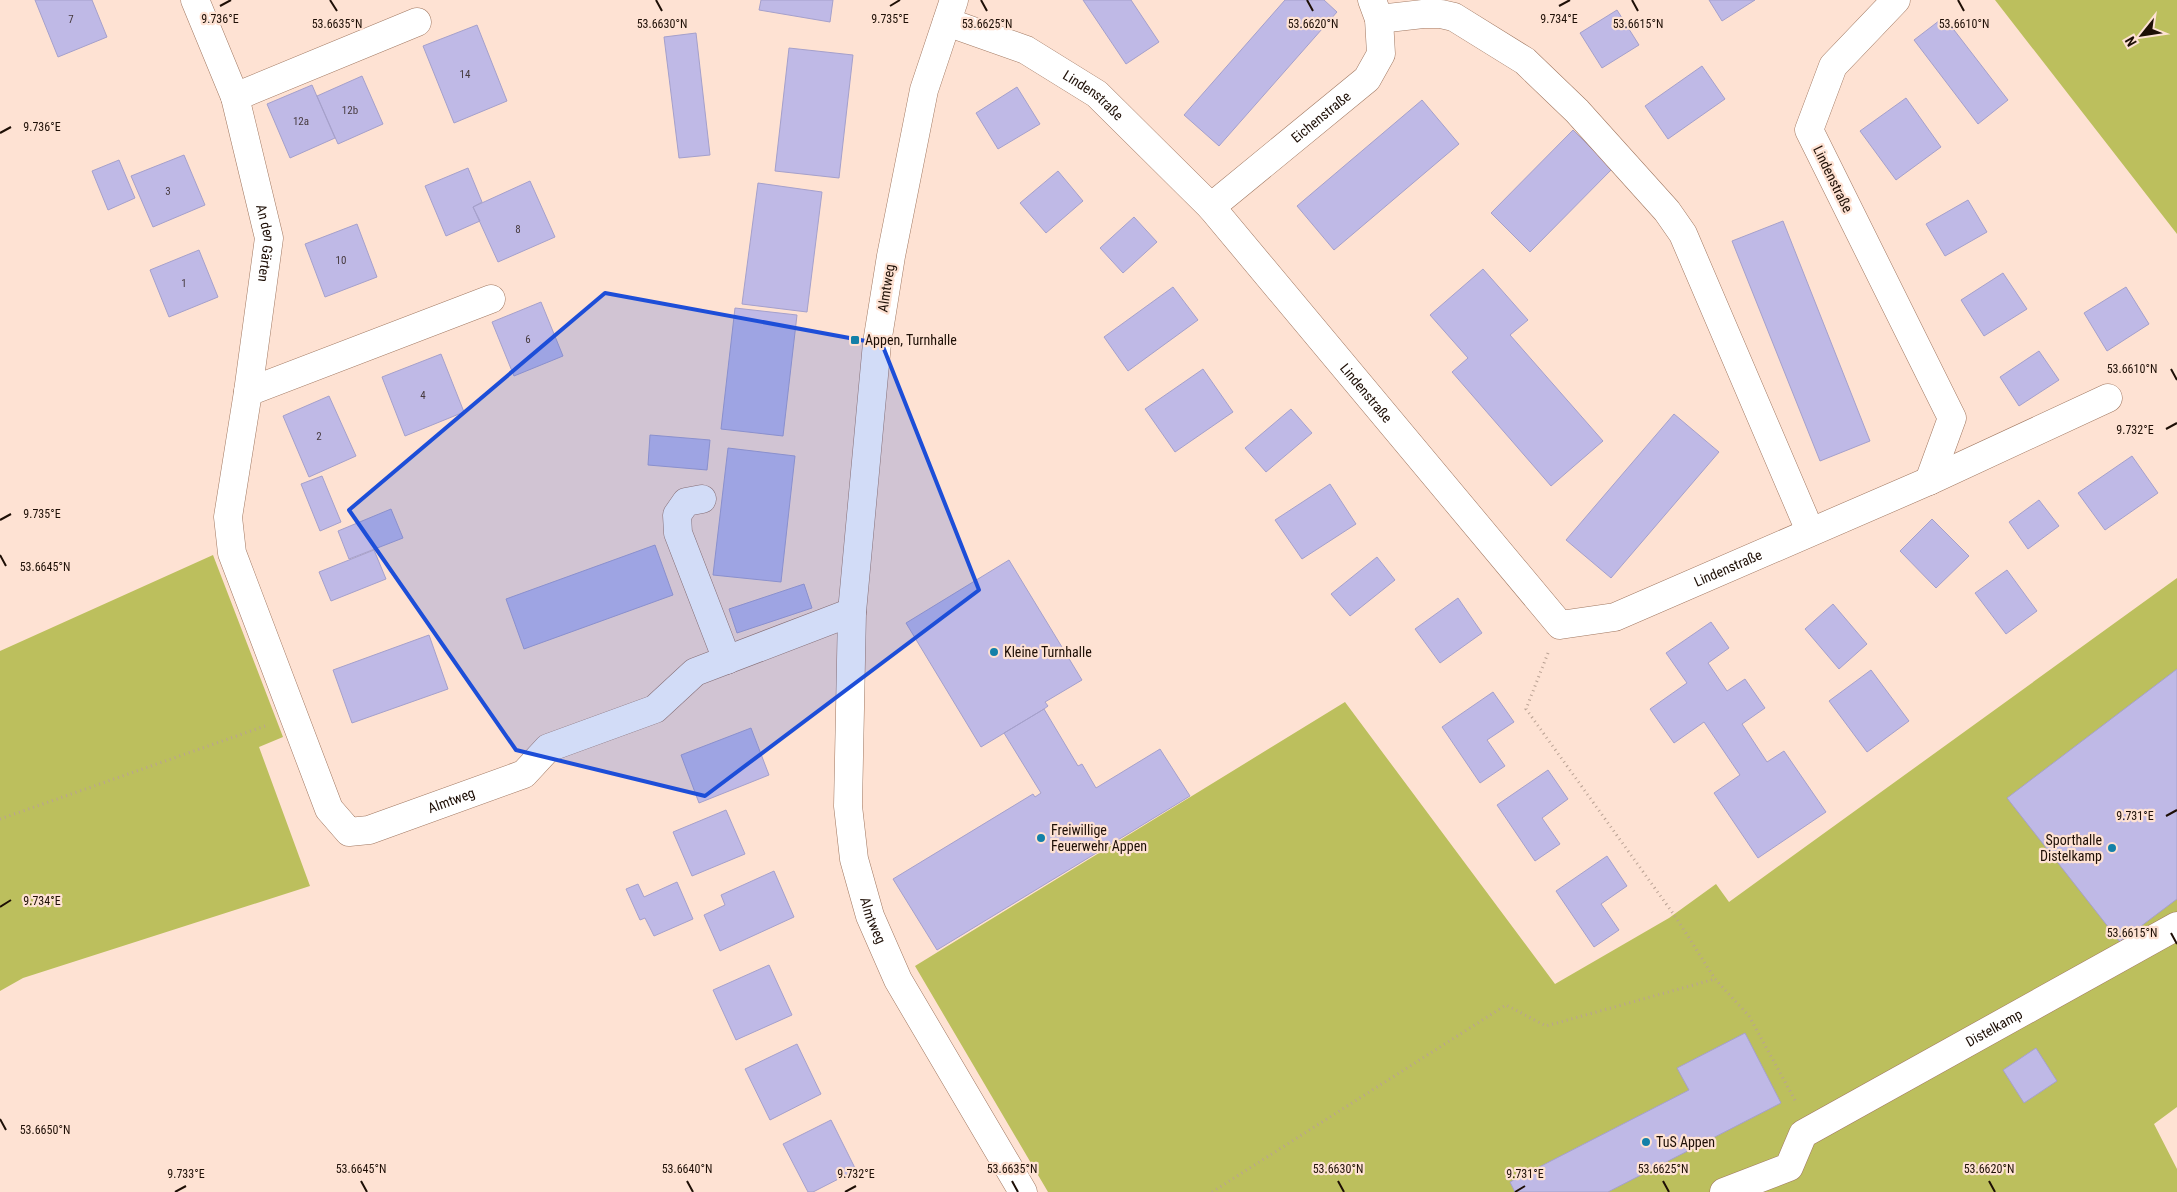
<svg xmlns="http://www.w3.org/2000/svg" width="2177" height="1192" font-family="'Roboto Condensed',sans-serif">
	<style>
		.green { fill: #bcbf5d }
		.building { fill: #bfb9e6; stroke: #a5a0cb }
		.lines { fill: none; stroke-linecap: round; stroke-linejoin: round }
		.minor-casing { stroke: #a07760; stroke-width: 29 }
		.path { stroke: #baa294; stroke-width: 3; stroke-dasharray: 1 4; stroke-linecap: butt }
		.minor { stroke: #fff; stroke-width: 28 }
		.marked { fill: #1d4ed8; fill-opacity: 0.2; stroke: #1d4ed8; stroke-width: 4; stroke-linejoin: round }
		.ticks { fill: none; stroke: #1e0f06; stroke-width: 2 }
		.poi-dot { fill: #1380a8; stroke: #fee2d3; stroke-width: 2 }
		.labels { text-anchor: middle; stroke-width: 4.5; stroke-linejoin: round; paint-order: stroke }
		.number-label { font-size: 11px; fill: #463a3e }
		.street-label { font-size: 14px; fill: #1e0f06; stroke: #fee2d3 }
		.poi-label { font-size: 14px; fill: #1e0f06; stroke: #fee2d3; text-anchor: start }
		.ticks-label { font-size: 12px; text-anchor: middle; fill: #1e0f06; stroke: #fee2d3; stroke-width: 4.5; stroke-linejoin: round; paint-order: stroke }
	</style>
	<rect width="100%" height="100%" fill="#fee2d3"/>
	<path class="green" d="M1995,0H2177V234Z
		M213,555L283,737L259,747L310,886L23,978L0,991V651Z
		M2177,578V1107L2154,1124L2177,1169V1192H1048L915,966L1345,702L1555,984L1669,918L1716,884L1729,902Z"/>
	<path class="building" d="M35,0H92L107,37L58,57Z
		M761,0H833L830,22L759,10Z
		M1083,0H1131L1159,42L1126,64Z
		M1285,0H1324L1337,12L1219,146L1184,115Z
		M1709,0H1755L1722,21Z
		M1617,10L1639,45L1602,68L1580,33Z
		M1944,17L2008,100L1978,124L1914,40Z
		M477,25L507,101L454,123L423,46Z
		M696,33L710,155L679,158L664,37Z
		M789,48L853,55L839,178L775,171Z
		M1702,66L1725,99L1668,139L1645,106Z
		M362,76L383,124L338,144L317,96Z
		M312,85L335,138L290,158L267,104Z
		M1017,87L1040,124L998,149L976,113Z
		M1906,98L1941,147L1896,180L1860,131Z
		M1422,100L1459,144L1334,250L1297,206Z
		M1573,130L1612,169L1530,252L1491,213Z
		M184,155L205,205L153,227L131,176Z
		M119,160L135,198L108,210L92,171Z
		M468,168L482,202L473,207L480,221L446,236L425,186Z
		M1058,171L1083,201L1046,233L1020,203Z
		M530,181L555,237L498,262L473,207Z
		M758,183L822,192L807,312L742,304Z
		M1968,200L1987,232L1945,256L1926,224Z
		M1134,217L1157,242L1123,273L1100,248Z
		M1783,221L1870,441L1820,461L1732,241Z
		M357,224L377,277L325,297L305,244Z
		M199,250L218,297L169,317L150,270Z
		M1483,269L1528,320L1510,335L1603,441L1551,486L1452,372L1468,358L1430,315Z
		M2003,273L2027,309L1984,336L1961,300Z
		M1173,287L1198,320L1128,371L1104,337Z
		M2126,287L2149,324L2107,351L2084,313Z
		M541,302L563,356L514,376L492,322Z
		M735,308L797,315L783,436L721,429Z
		M2039,351L2059,380L2019,406L2000,377Z
		M441,354L464,412L405,436L382,377Z
		M1203,369L1233,412L1175,452L1145,409Z
		M329,396L356,456L309,477L283,416Z
		M1291,409L1312,433L1266,472L1245,448Z
		M1674,414L1719,452L1611,578L1566,540Z
		M650,435L710,440L707,470L648,465Z
		M728,448L795,456L781,582L713,575Z
		M2132,456L2158,493L2105,530L2078,493Z
		M322,476L341,522L320,531L301,484Z
		M1330,484L1356,524L1302,559L1275,520Z
		M2039,500L2059,526L2028,549L2009,522Z
		M391,509L403,538L349,559L338,531Z
		M1932,519L1969,556L1936,588L1900,551Z
		M655,545L673,595L524,649L506,599Z
		M374,550L386,579L331,601L319,572Z
		M1377,557L1395,580L1350,616L1331,594Z
		M1009,560L1082,680L1045,702L1048,706L1044,709L981,747L906,623Z
		M2007,570L2037,611L2006,634L1975,593Z
		M804,584L812,608L737,633L729,609Z
		M1458,598L1482,633L1440,663L1415,629Z
		M1833,604L1867,644L1839,669L1805,629Z
		M1711,622L1729,648L1708,663L1727,691L1745,679L1765,708L1742,724L1767,762L1784,751L1826,812L1758,858L1714,793L1740,775L1704,722L1674,743L1650,709L1687,683L1666,653Z
		M429,635L448,689L352,723L333,670Z
		M2177,669V899L2120,942L2007,798Z
		M1871,670L1909,721L1867,752L1829,701Z
		M1493,692L1514,722L1487,740L1505,766L1480,783L1442,727Z
		M1044,709L1078,766L1082,764L1096,788L1160,749L1190,796L937,950L893,879L1033,794L1035,797L1041,793L1004,733Z
		M751,728L769,775L699,803L681,755Z
		M1548,770L1568,799L1542,818L1560,844L1535,861L1497,805Z
		M726,810L745,854L692,876L673,832Z
		M1607,856L1627,886L1601,904L1619,930L1594,947L1556,891Z
		M774,871L794,917L720,951L704,915L725,905L721,895Z
		M677,882L693,919L654,936L645,918L640,920L626,889L638,884L644,897Z
		M769,965L792,1015L736,1040L713,990Z
		M1745,1033L1781,1103L1608,1192H1515L1510,1182L1689,1090L1677,1068Z
		M797,1044L821,1094L770,1120L745,1069Z
		M2036,1048L2057,1081L2024,1103L2003,1070Z
		M831,1120L856,1170L813,1192H808L783,1144Z"/>
	<g class="lines">
		<g class="minor-casing">
			<g id="minor">
				<path id="s1" d="M195,0L235,97L269,238L248,392L228,517L232,553L329,809L349,832L369,830L524,774L548,748L655,709L695,672L852,612"/>
				<path id="s2" d="M954,0L924,90L891,256L877,343L852,612L848,806L854,859L870,916L898,980L1023,1192"/>
				<path d="M1379,19L1423,14H1441L1454,17L1525,61L1577,111L1667,211L1683,234L1810,531"/>
				<path id="s3" d="M947,22L1026,50L1097,94L1211,207L1560,625L1615,617L1929,481L1952,418L1809,130L1833,66L1896,0"/>
				<path d="M235,97L417,22"/>
				<path id="s4" d="M1211,207L1367,79L1381,54L1379,19L1372,0"/>
				<path d="M248,392L491,299"/>
				<path d="M1929,481L2108,398"/>
				<path d="M702,499L686,502L677,515L678,533L727,660"/>
				<path id="s5" d="M1724,1192L1789,1167L1803,1134L2177,926"/>
			</g>
		</g>
		<path class="path" d="M1548,653L1526,709L1677,919L1715,979L1749,1016L1796,1102
			M0,819L265,726
			M1212,1192L1506,1005L1546,1026L1715,979"/>
		<use href="#minor" class="minor"/>
	</g>
	<path class="marked" d="M605,293L882,344L979,590L705,796L516,750L349,510Z"/>
	<path class="ticks" d="M330,0L337,11M656,0L662,11M981,0L987,11M1307,0L1313,11M1632,0L1638,11M1958,0L1964,11M220,6L231,0M890,6L900,0M1559,6L1570,0M0,133L11,127M2171,369L2177,380M2166,429L2177,423M0,520L11,514M0,555L6,566M2166,816L2177,810M0,907L11,900M2171,933L2177,944M0,1119L6,1130M361,1181L367,1192M687,1181L693,1192M1012,1181L1018,1192M1338,1181L1344,1192M1663,1181L1669,1192M1989,1181L1995,1192M175,1192L186,1186M845,1192L856,1186M1515,1192L1525,1186"/>
	<g class="poi-dot">
		<rect x="850" y="335" width="10" height="10" rx="2.5"/>
		<circle cx="994" cy="652" r="5"/>
		<circle cx="1041" cy="838" r="5"/>
		<circle cx="2112" cy="848" r="5"/>
		<circle cx="1646" cy="1142" r="5"/>
	</g>
	<g class="labels">
		<g class="number-label">
			<text x="71" y="23">7</text>
			<text x="465" y="78">14</text>
			<text x="350" y="114">12b</text>
			<text x="301" y="125">12a</text>
			<text x="168" y="195">3</text>
			<text x="518" y="233">8</text>
			<text x="341" y="264">10</text>
			<text x="184" y="287">1</text>
			<text x="528" y="343">6</text>
			<text x="423" y="399">4</text>
			<text x="319" y="440">2</text>
		</g>
		<g class="street-label">
			<text dy="5" stroke="none"><textPath href="#s3" startOffset="165">Lindenstraße</textPath></text>
			<text dy="5" stroke="none"><textPath href="#s4" startOffset="142">Eichenstraße</textPath></text>
			<text transform="translate(1833 179) rotate(64)" y="5">Lindenstraße</text>
			<text dy="5" stroke="none"><textPath href="#s1" startOffset="255">An den Gärten</textPath></text>
			<text transform="translate(886 288) rotate(-81)" y="5">Almtweg</text>
			<text dy="5" stroke="none"><textPath href="#s3" startOffset="570">Lindenstraße</textPath></text>
			<text dy="5" stroke="none"><textPath href="#s3" startOffset="1051">Lindenstraße</textPath></text>
			<text dy="5" stroke="none"><textPath href="#s1" startOffset="980">Almtweg</textPath></text>
			<text dy="5" stroke="none"><textPath href="#s2" startOffset="934">Almtweg</textPath></text>
			<text dy="5" stroke="none"><textPath href="#s5" startOffset="324">Distelkamp</textPath></text>
		</g>
		<g class="poi-label">
			<text x="865" y="345">Appen, Turnhalle</text>
			<text x="1004" y="657">Kleine Turnhalle</text>
			<text x="1051" y="835">Freiwillige<tspan x="1051" dy="16">Feuerwehr Appen</tspan></text>
			<text x="2102" y="845" text-anchor="end">Sporthalle<tspan x="2102" dy="16">Distelkamp</tspan></text>
			<text x="1656" y="1147">TuS Appen</text>
		</g>
	</g>
	<g class="ticks-label">
		<text x="220" y="23">9.736°E</text>
		<text x="890" y="23">9.735°E</text>
		<text x="1559" y="23">9.734°E</text>
		<text x="337" y="28">53.6635°N</text>
		<text x="662" y="28">53.6630°N</text>
		<text x="987" y="28">53.6625°N</text>
		<text x="1313" y="28">53.6620°N</text>
		<text x="1638" y="28">53.6615°N</text>
		<text x="1964" y="28">53.6610°N</text>
		<text x="42" y="131">9.736°E</text>
		<text x="2132" y="373">53.6610°N</text>
		<text x="2135" y="434">9.732°E</text>
		<text x="42" y="518">9.735°E</text>
		<text x="45" y="571">53.6645°N</text>
		<text x="2135" y="820">9.731°E</text>
		<text x="42" y="905">9.734°E</text>
		<text x="2132" y="937">53.6615°N</text>
		<text x="45" y="1134">53.6650°N</text>
		<text x="361" y="1173">53.6645°N</text>
		<text x="687" y="1173">53.6640°N</text>
		<text x="1012" y="1173">53.6635°N</text>
		<text x="1338" y="1173">53.6630°N</text>
		<text x="1663" y="1173">53.6625°N</text>
		<text x="1989" y="1173">53.6620°N</text>
		<text x="186" y="1178">9.733°E</text>
		<text x="856" y="1178">9.732°E</text>
		<text x="1525" y="1178">9.731°E</text>
	</g>
	<g transform="translate(2142 35) rotate(240)" stroke="#fee2d3" stroke-width="4" paint-order="stroke">
	<path d="M0-4L9 19L0 12L-9 19Z" fill="#1e0f06"/>
	<text y="-8" font-size="14" font-weight="bold" text-anchor="middle" fill="#1e0f06">N</text>
	</g>
</svg>
